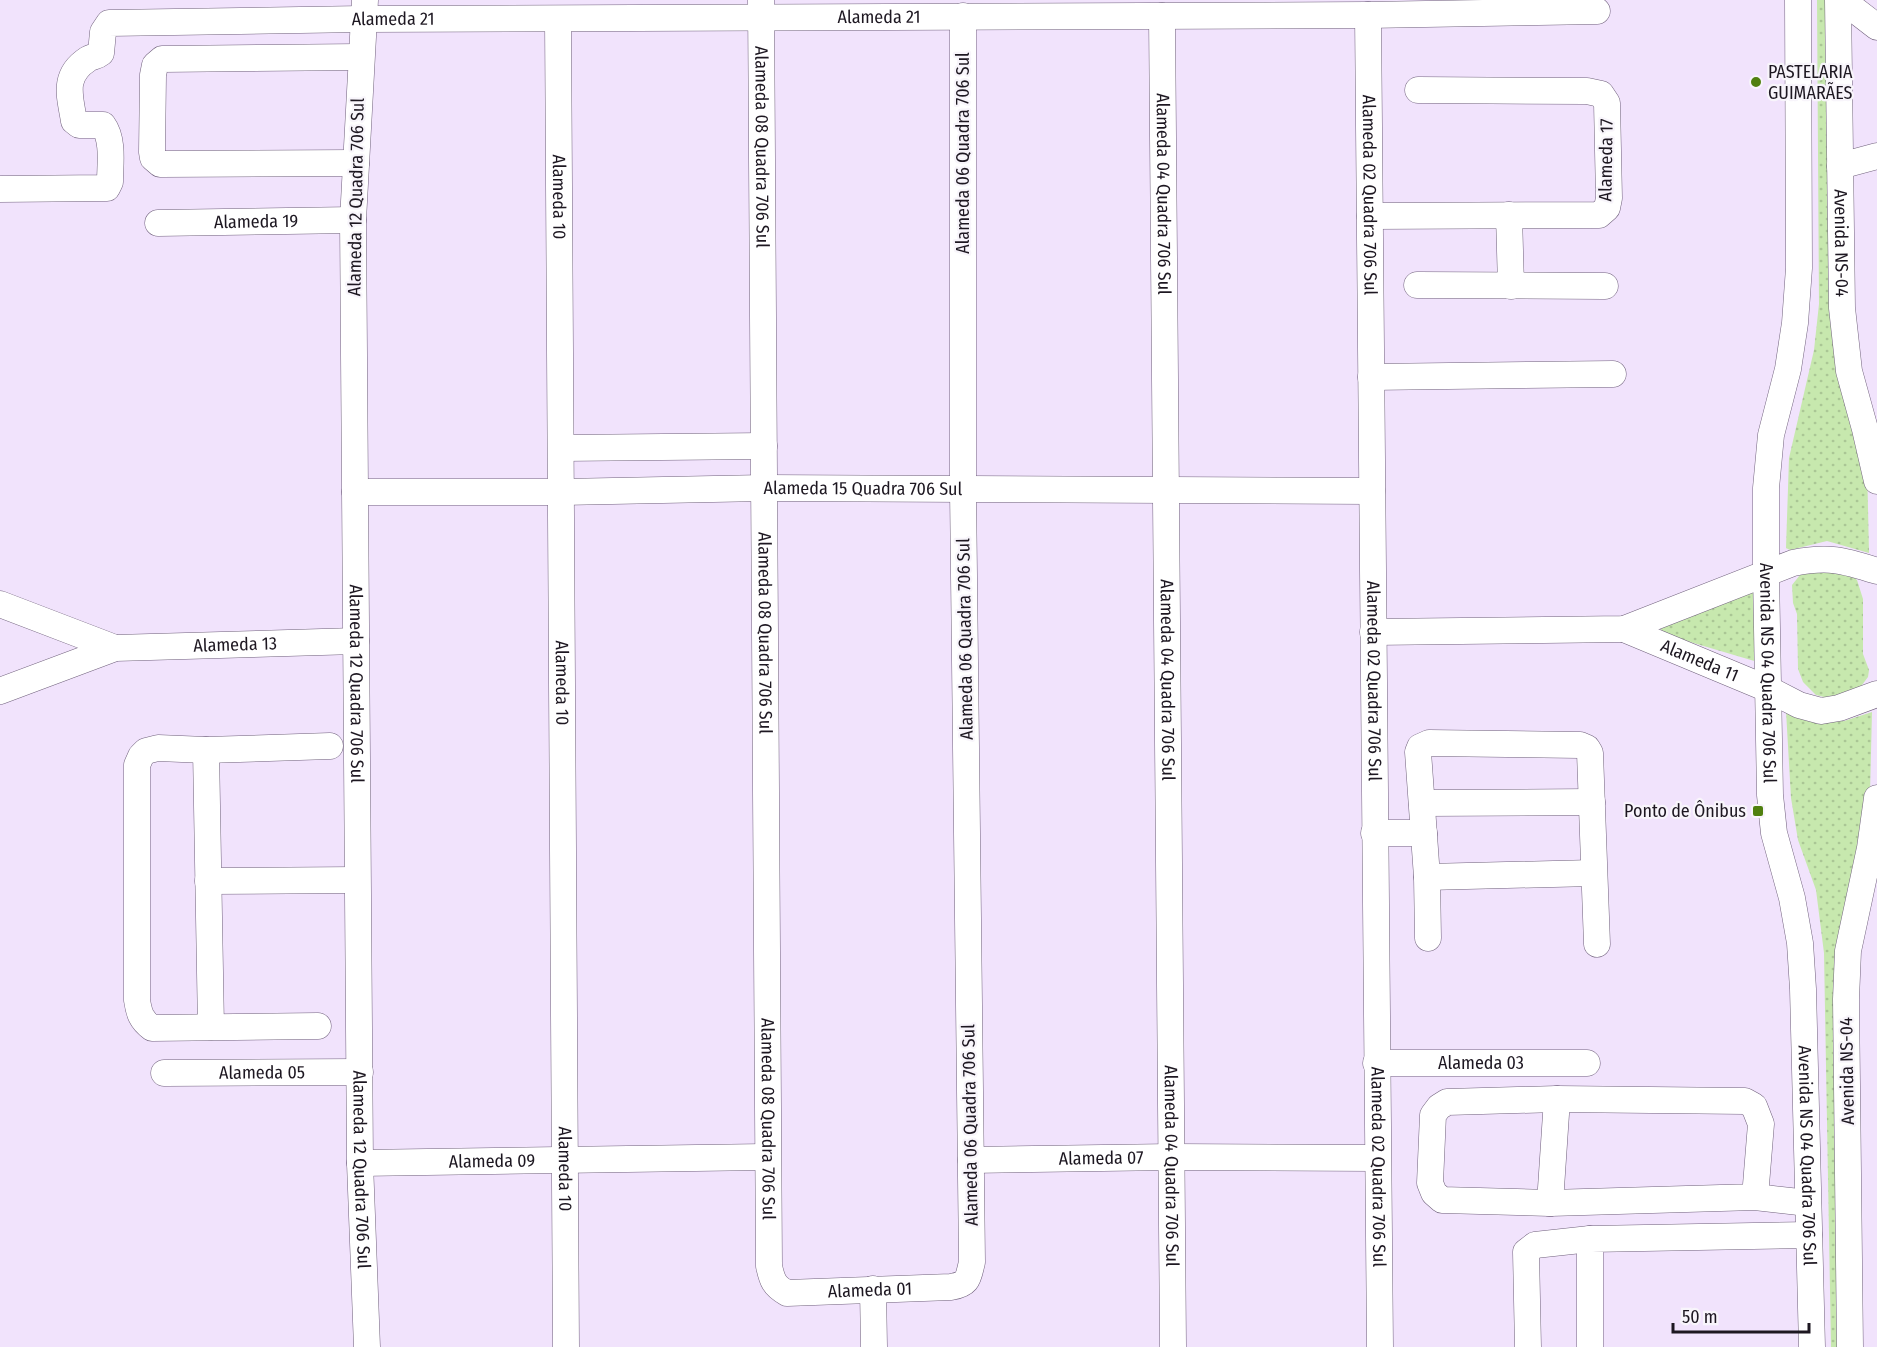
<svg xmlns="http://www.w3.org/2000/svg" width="1877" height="1347" font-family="'Fira Sans Condensed',sans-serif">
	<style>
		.grass { fill: url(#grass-dots) }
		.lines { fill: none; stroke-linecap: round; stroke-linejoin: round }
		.minor-casing { stroke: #70617c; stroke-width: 27 }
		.minor { stroke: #fff; stroke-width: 26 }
		.poi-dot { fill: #50800f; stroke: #f8f5fb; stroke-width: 2 }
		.labels { text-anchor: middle; stroke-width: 4.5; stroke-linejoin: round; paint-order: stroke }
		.street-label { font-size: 18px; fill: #1d1721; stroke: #f8f5fb }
		.poi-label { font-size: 18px; fill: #1d1721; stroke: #f8f5fb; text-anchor: start }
	</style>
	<defs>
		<pattern id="grass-dots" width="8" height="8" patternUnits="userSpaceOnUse" patternTransform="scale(1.5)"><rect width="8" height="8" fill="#c7e8ae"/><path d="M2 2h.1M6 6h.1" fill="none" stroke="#aac695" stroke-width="1.8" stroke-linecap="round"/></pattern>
	</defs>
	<rect width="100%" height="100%" fill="#f1e3fc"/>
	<path class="grass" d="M1817,0H1833V82L1867,463L1869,553L1827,541L1790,550L1786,548L1789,458L1814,350L1819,304Z
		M1841,566L1857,580L1863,599V654L1869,670L1868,677L1856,693L1836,700L1816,695L1803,682L1798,669L1797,614L1793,603L1792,585L1804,570Z
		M1760,587L1761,663L1663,634L1660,627Z
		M1786,711L1827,721H1844L1872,712L1870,794L1853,882L1845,1347H1831L1824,953L1816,890L1798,840L1791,798Z"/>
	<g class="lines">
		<g class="minor-casing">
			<g id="minor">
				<path id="s1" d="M365,0L353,220L360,1163L367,1347"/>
				<path id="s2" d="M761,0L769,1266C772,1280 774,1286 787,1293L951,1287C969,1284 968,1278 972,1262L963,490V16"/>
				<path id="s3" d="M1798,0L1799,268L1795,323L1788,369L1771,435L1766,488V573L1770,795L1774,833L1792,898L1800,943L1803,989L1812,1347"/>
				<path id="s4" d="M1838,0L1842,308L1849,371L1865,429L1877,481"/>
				<path d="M1842,0L1877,27"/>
				<path id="s5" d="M1368,15L1380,1347"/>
				<path id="s6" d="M1162,16L1173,1346"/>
				<path id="s7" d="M558,19L566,1347"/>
				<path d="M356,163L160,164L153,158L152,152L153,75L155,65L162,59L360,57"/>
				<path d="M1840,166L1877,156"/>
				<path id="s8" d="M0,189L107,188L110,182C110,165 114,140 103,125H79L74,121C70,96 62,76 88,59C93,56 96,57 101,53L103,32L109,23L362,19L1368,15L1597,11"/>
				<path d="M1509,215L1511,286"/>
				<path d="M1370,216L1599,215L1607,208L1609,198L1607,103L1601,94L1587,91L1418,90"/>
				<path id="s9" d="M158,223L353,220"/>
				<path d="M1417,285L1605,286"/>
				<path d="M1371,377L1613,374"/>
				<path d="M562,448L764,446"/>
				<path id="s10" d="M355,492H562L764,488L1372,491"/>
				<path d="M0,604L115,648"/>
				<path id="s11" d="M1624,629L1768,689L1799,705L1821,711L1839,708L1877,694"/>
				<path d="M1373,632L1624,629L1793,563C1828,556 1843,560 1877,571"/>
				<path id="s12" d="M0,691L115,648L356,641"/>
				<path d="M206,750L211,1027"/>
				<path d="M1422,803L1592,802"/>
				<path d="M1374,833H1424"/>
				<path d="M1427,877L1593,873"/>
				<path d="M208,881L357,880"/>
				<path d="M1428,938L1427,877L1418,752L1420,747L1429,743L1580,745L1587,748L1590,753L1597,944"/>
				<path d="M318,1026L152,1028C141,1020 139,1013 137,1000V765L141,756L146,751L158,748L206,750L330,746"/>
				<path id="s13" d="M1376,1063H1587"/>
				<path id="s14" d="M164,1073L360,1072"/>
				<path id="s15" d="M971,1160L1171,1157L1377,1158"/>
				<path id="s16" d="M360,1163L767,1157"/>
				<path d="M1755,1197L1761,1124L1754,1106L1745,1101L1557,1099L1447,1102L1439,1107L1433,1115L1430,1183L1434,1193L1442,1200L1550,1203L1755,1197L1808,1203"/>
				<path d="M1550,1203L1557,1099"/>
				<path d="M873,1289L874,1347"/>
				<path d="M1528,1347L1526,1252L1535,1245L1590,1239"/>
				<path d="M1590,1347V1239L1809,1235"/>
				<path d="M1850,1347L1846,999L1848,951L1870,848L1877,798"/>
			</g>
		</g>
		<use href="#minor" class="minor"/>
	</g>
	<g class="poi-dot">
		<circle cx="1756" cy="82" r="6"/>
		<rect x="1752" y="805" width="12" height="12" rx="3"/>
	</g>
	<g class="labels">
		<g class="street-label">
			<text dy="6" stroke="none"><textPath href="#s8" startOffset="1088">Alameda 21</textPath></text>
			<text dy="6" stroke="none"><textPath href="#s8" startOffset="602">Alameda 21</textPath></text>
			<text dy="6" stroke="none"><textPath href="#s2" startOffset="147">Alameda 08 Quadra 706 Sul</textPath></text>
			<text transform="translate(963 153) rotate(-90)" y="6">Alameda 06 Quadra 706 Sul</text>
			<text transform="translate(1606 160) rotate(-89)" y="6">Alameda 17</text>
			<text dy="6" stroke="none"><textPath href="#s6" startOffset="178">Alameda 04 Quadra 706 Sul</textPath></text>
			<text dy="6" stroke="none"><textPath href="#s5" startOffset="180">Alameda 02 Quadra 706 Sul</textPath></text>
			<text transform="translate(356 197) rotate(-89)" y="6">Alameda 12 Quadra 706 Sul</text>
			<text dy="6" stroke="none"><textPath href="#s7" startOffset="178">Alameda 10</textPath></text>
			<text dy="6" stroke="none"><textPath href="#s9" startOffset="98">Alameda 19</textPath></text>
			<text dy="6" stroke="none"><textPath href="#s4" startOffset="243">Avenida NS-04</textPath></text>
			<text dy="6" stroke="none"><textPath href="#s10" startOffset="508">Alameda 15 Quadra 706 Sul</textPath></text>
			<text dy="6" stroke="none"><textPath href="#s2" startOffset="633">Alameda 08 Quadra 706 Sul</textPath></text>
			<text transform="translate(965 639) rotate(-91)" y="6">Alameda 06 Quadra 706 Sul</text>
			<text dy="6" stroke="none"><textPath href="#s12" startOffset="243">Alameda 13</textPath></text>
			<text dy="6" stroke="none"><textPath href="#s11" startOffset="82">Alameda 11</textPath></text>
			<text dy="6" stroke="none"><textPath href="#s3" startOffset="676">Avenida NS 04 Quadra 706 Sul</textPath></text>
			<text dy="6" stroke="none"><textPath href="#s6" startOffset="664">Alameda 04 Quadra 706 Sul</textPath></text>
			<text dy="6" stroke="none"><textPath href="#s5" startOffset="666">Alameda 02 Quadra 706 Sul</textPath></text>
			<text dy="6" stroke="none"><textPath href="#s1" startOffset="684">Alameda 12 Quadra 706 Sul</textPath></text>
			<text dy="6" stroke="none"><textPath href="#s7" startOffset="664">Alameda 10</textPath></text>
			<text dy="6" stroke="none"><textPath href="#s13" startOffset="105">Alameda 03</textPath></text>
			<text transform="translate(1847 1071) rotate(-91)" y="6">Avenida NS-04</text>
			<text dy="6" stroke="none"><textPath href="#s14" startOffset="98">Alameda 05</textPath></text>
			<text dy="6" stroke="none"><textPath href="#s2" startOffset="1119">Alameda 08 Quadra 706 Sul</textPath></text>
			<text transform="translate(970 1125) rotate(-91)" y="6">Alameda 06 Quadra 706 Sul</text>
			<text dy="6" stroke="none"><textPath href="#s3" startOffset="1162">Avenida NS 04 Quadra 706 Sul</textPath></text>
			<text dy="6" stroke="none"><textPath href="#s15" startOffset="130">Alameda 07</textPath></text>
			<text dy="6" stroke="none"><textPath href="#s16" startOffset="132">Alameda 09</textPath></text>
			<text dy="6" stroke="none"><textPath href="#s6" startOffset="1150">Alameda 04 Quadra 706 Sul</textPath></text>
			<text dy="6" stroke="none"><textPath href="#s5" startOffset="1152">Alameda 02 Quadra 706 Sul</textPath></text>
			<text dy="6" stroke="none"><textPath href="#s1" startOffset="1170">Alameda 12 Quadra 706 Sul</textPath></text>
			<text dy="6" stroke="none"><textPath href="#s7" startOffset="1150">Alameda 10</textPath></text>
			<text dy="6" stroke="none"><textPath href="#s2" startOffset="1383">Alameda 01</textPath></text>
		</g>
		<g class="poi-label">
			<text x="1768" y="78">PASTELARIA<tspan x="1768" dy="21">GUIMARÃES</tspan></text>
			<text x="1746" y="817" text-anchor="end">Ponto de Ônibus</text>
		</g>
	</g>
	<path d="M1673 1323v9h136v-9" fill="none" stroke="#1d1721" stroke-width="3"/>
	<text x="1682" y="1323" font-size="18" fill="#1d1721" stroke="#f8f5fb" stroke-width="4.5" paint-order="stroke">50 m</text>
</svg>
